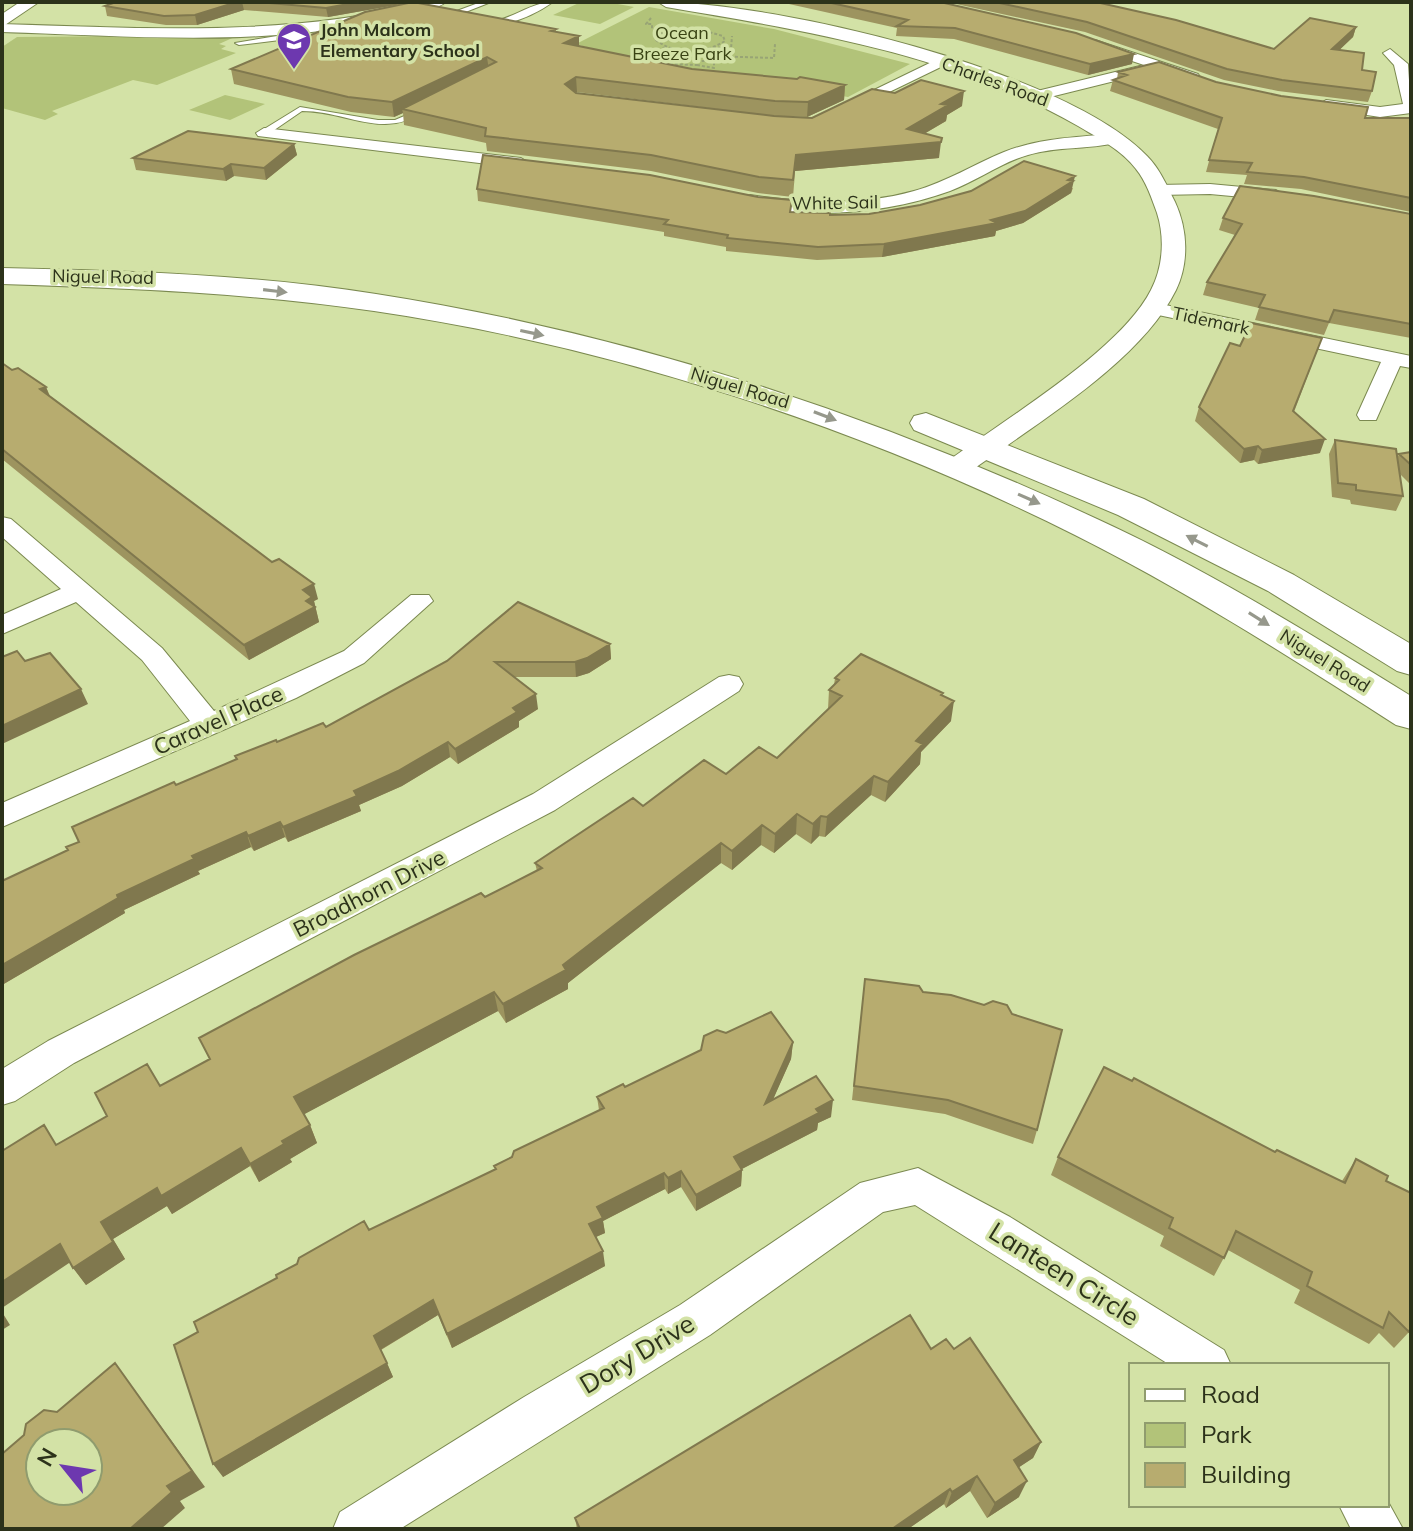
<svg xmlns="http://www.w3.org/2000/svg" width="1413" height="1531" font-family="Mulish,sans-serif">
	<style>
		.green { fill: #b2c379 }
		.lines { fill: none; stroke-linecap: round; stroke-linejoin: round }
		.service-casing { stroke: #7b8950; stroke-width: 2 }
		.minor-casing { stroke: #7b8950; stroke-width: 2 }
		.tertiary-casing { stroke: #7b8950; stroke-width: 2 }
		.secondary-casing { stroke: #7b8950; stroke-width: 2 }
		.path { stroke: #98a475; stroke-width: 2; stroke-dasharray: 3 2; stroke-linecap: butt }
		.service { fill: #fff; fill-rule: evenodd }
		.minor { fill: #fff; fill-rule: evenodd }
		.tertiary { fill: #fff; fill-rule: evenodd }
		.secondary { fill: #fff; fill-rule: evenodd }
		.wall { fill: #9d945f }
		.shaded-wall { fill: #80784e }
		.building { fill: #b7ac6f; stroke: #80784e; stroke-width: 2; fill-rule: evenodd }
		.oneway { fill: #96988c }
		.labels { text-anchor: middle; stroke-width: 7; stroke-linejoin: round; paint-order: stroke }
		.far-poi-label { font-size: 18px; font-weight: bold; fill: #2c321a; stroke: #d3e2a6; text-anchor: start }
		.far-park-label { font-size: 18px; fill: #394313; stroke: #d3e2a6 }
		.far-street-label { font-size: 18px; fill: #2c321a; stroke: #d3e2a6 }
		.street-label { font-size: 22px; fill: #2c321a; stroke: #d3e2a6 }
		.near-street-label { font-size: 26px; fill: #2c321a; stroke: #d3e2a6 }
	</style>
	<rect width="100%" height="100%" fill="#d3e2a6"/>
	<path class="green" d="M581,2H607L634,7L600,24L553,15Z
		M649,7L774,29L910,64L848,97L623,58L576,44Z
		M239,35L219,44L226,46L221,49L236,53L157,85L133,80L52,111L58,114L45,120L2,108V47L17,37Z
		M225,95L265,104L230,120L189,110Z"/>
	<g class="lines">
		<g class="service-casing">
			<path id="service" d="M481,2H491L463,13C495,38 522,2 553,2C526,21 482,38 454,12Z
				M277,36L280,40L239,45L235,43Z
				M300,107L378,120H395L423,108L427,110C382,141 349,111 302,111L267,135H261V131Z"/>
		</g>
		<g class="minor-casing">
			<path id="minor" d="M425,2H446C436,10 419,11 406,15C275,49 135,36 2,32V24C144,28 286,38 425,2Z
				M1095,40L1198,74L1200,77L1193,81L1159,70L1038,100L1033,98V92L1144,65L1090,47V41Z
				M1390,49L1408,64L1411,113L1380,117L1321,108L1318,105L1326,100L1380,107L1403,104L1394,65L1383,53Z
				M942,57L949,61L947,64L848,112H838L835,109Z
				M264,128L521,158L529,163L521,168L258,136L256,133Z
				M1113,134L1121,139L1119,142C1089,150 1057,146 1028,155C1000,163 977,181 950,191C886,214 810,220 744,204L741,200L750,195C804,203 861,206 914,191C947,182 974,164 1004,152C1039,138 1077,137 1113,134Z
				M1210,184L1276,190L1285,195L1276,200L1210,194L1158,195L1149,190L1158,185Z
				M1151,302L1411,356V368L1400,366L1376,420H1360L1357,415L1381,362L1144,312L1141,308L1144,304Z
				M2,517L11,519L162,648L214,711L344,651L411,595H429L433,601L364,663L296,698L2,827V803L190,721L142,660L76,602L2,634V615L61,589L2,537Z
				M729,675L739,677L743,684L739,691L555,810L74,1063L15,1101L2,1105V1069L48,1041L533,794L719,677Z
				M918,1168L1010,1217L1224,1350L1231,1365H1170L915,1205L883,1212L710,1335L400,1529H333L340,1512L524,1397L680,1305L860,1183Z
				M1387,1500L1403,1529H1351L1339,1505H1387Z"/>
		</g>
		<g class="tertiary-casing">
			<path id="tertiary" d="M20,2H39L2,27V14Z
				M658,2C776,2 1064,70 1147,156C1160,169 1167,186 1175,202C1188,230 1189,263 1176,290C1140,363 1032,426 968,473L958,476L948,473L943,467L948,461C1004,420 1121,350 1151,290C1163,267 1165,238 1157,213C1152,199 1146,181 1136,169C1122,150 1098,138 1078,126C953,54 807,31 666,7Z"/>
		</g>
		<g class="secondary-casing">
			<path id="secondary" d="M2,268C127,271 252,274 376,294C626,333 868,412 1097,519C1206,569 1309,633 1411,696V729L1396,725C1291,658 1187,591 1075,535C859,427 613,346 374,311C250,293 127,288 2,284Z
				M926,413L1144,499L1294,575L1411,644V675L1397,671L1268,591L1118,515L914,430L910,423L914,416Z"/>
		</g>
		<path class="path" d="M651,18L646,24H652V29L665,31
			M695,28L723,36L725,41C704,54 676,56 656,40L663,32Z
			M657,40L679,39
			M664,47L659,58H670L669,64L697,65L698,61H710L711,55
			M713,47L731,49L732,36
			M710,56L774,58L775,44
			M697,65L714,68V63L709,62"/>
		<use href="#service" class="service"/>
		<use href="#minor" class="minor"/>
		<use href="#tertiary" class="tertiary"/>
		<use href="#secondary" class="secondary"/>
	</g>
	<path class="wall" d="M116,2H405L396,5L328,17L244,10L197,25H166L107,16L105,6Z
		M780,2H940L1132,64L1088,75L954,39L896,36L897,28Z
		M947,2H1096L1274,49L1356,27L1353,37L1339,50L1362,70L1372,91L1368,102L1278,91L1224,80L1085,32Z
		M556,29V32L579,46L692,69L845,85L844,100L807,117L774,116L577,92L576,93L774,116L812,118L962,106L947,115L946,121L924,134L939,158L795,171L793,197L758,193L651,171L487,151L486,143L404,125L403,113L394,117L351,112L234,84L231,69Z
		M1118,72L1216,82L1365,118H1411V212L1301,189L1244,184L1247,175L1206,172L1218,129L1110,91L1113,80L1117,79Z
		M294,144L297,155L266,180L234,176L226,181L136,170L133,158Z
		M1073,188L1071,193L1023,223L996,231L995,236L882,257L817,260L726,251V247L664,236V232L478,201L477,189L830,215L869,214Z
		M1411,214V338L1329,323L1324,335L1255,320L1259,308L1203,295L1207,282L1235,235L1219,230L1223,218Z
		M1322,338L1294,412L1320,453L1258,464L1254,460L1240,463L1195,421L1199,407L1240,346Z
		M2,363L12,370L46,387L50,396L318,599L314,601L319,622L249,660L2,459Z
		M1335,440L1397,458L1399,454L1411,452V485L1400,474L1403,496L1396,511L1351,504L1350,500L1332,497L1329,454Z
		M610,644L611,659L589,673L576,677H514L538,709L519,721V727L458,764L450,757L402,786L359,805L361,811L288,842L285,837L254,851L251,847L198,871L200,874L124,910L125,913L2,985V881L68,850L79,842L176,785L277,742L326,727L447,661Z
		M835,678L943,696L951,721L921,752L920,764L885,802L871,795L825,837L819,836L811,844L796,834L774,853L761,845L732,870L721,863L568,983V989L506,1023L498,1011L304,1114L310,1125L317,1143L290,1159L292,1162L259,1182L250,1166L172,1214L167,1206L113,1239L125,1259L86,1285L70,1263L57,1144L160,1086L210,1060L199,1038L537,871L535,863L643,806L726,774L777,758L828,709L829,690L834,685Z
		M865,979L923,992L1037,1130L1033,1144L945,1114L852,1100Z
		M726,1033L793,1042L791,1059L773,1099L831,1117L818,1123L817,1130L742,1169L741,1186L696,1211L681,1187L668,1194L665,1189L603,1221L605,1233L596,1237L605,1266L452,1348L438,1315L381,1350L393,1377L223,1477L198,1332L369,1230L495,1170L494,1166L599,1110L597,1097L625,1087L701,1050Z
		M1275,1152L1342,1181L1356,1159L1386,1181L1409,1332L1394,1348L1379,1333L1369,1344L1294,1303L1300,1290L1228,1250L1214,1276L1160,1246L1164,1236L1051,1175L1058,1157Z
		M931,1349H954L1041,1442L1033,1458L1019,1467V1497L987,1518L970,1491L946,1508L944,1504L908,1529H577L575,1518Z"/>
	<path class="shaded-wall" d="M237,2H242L244,10L197,25L195,15Z
		M359,2H405L396,5L328,17L326,8Z
		M1356,27L1353,37L1329,60L1332,49Z
		M579,36V50L564,43Z
		M1134,54L1132,64L1088,75L1090,64Z
		M487,57L489,71L402,109L403,113L394,117L392,102Z
		M576,77L577,92L566,99L565,84Z
		M845,85L844,100L807,117L808,102Z
		M964,91L962,106L947,115L946,121L905,145L907,129L941,104Z
		M941,142L939,158L795,171L793,197L796,155Z
		M294,144L297,155L266,180L264,168Z
		M231,164L234,176L226,181L223,169Z
		M1075,176L1071,193L1023,223L996,231L995,236L882,257L884,244L991,220Z
		M46,387L51,400L40,389Z
		M1325,439L1320,453L1258,464L1262,450Z
		M1258,446L1254,460L1240,463L1244,449Z
		M314,584L318,599L314,601L319,622L249,660L244,645L303,590Z
		M610,644L611,659L589,673L576,677L575,662Z
		M81,689L88,704L2,744V726Z
		M536,694L538,709L519,721V727L458,764L455,749L513,708Z
		M954,701L951,721L921,752L920,764L885,802L888,782L916,741Z
		M448,742L450,757L402,786L359,805L361,811L288,842L283,827Z
		M874,776L871,795L825,837L827,817Z
		M797,814L796,834L774,853L775,834Z
		M821,816L819,836L811,844L813,824Z
		M280,822L285,837L254,851L248,836Z
		M762,825L761,845L732,870V851Z
		M246,832L251,847L198,871L200,874L124,910L125,913L2,985V965L117,895L192,856Z
		M721,843V863L568,983V989L506,1023L503,1004L563,965Z
		M494,992L498,1011L301,1116L294,1097Z
		M793,1042L791,1059L764,1120L765,1104Z
		M833,1100L831,1117L818,1123L817,1130L734,1173V1157L816,1109Z
		M310,1125L317,1143L290,1159L292,1162L259,1182L250,1164L282,1141Z
		M241,1148L250,1166L172,1214L167,1206L113,1239L125,1259L86,1285L73,1268L101,1222L157,1188Z
		M742,1170L741,1186L696,1211V1195Z
		M681,1171V1187L668,1194V1178Z
		M664,1173L665,1189L603,1221L605,1233L591,1239L589,1224L597,1207Z
		M60,1244L72,1261L2,1308V1282Z
		M603,1251L605,1266L452,1348L447,1334Z
		M433,1300L438,1315L380,1350L374,1336Z
		M2,1312L10,1325L2,1330Z
		M115,1363L205,1487L180,1501L185,1508L161,1529H130L167,1486Z
		M387,1363L393,1377L223,1477L213,1464Z
		M1041,1442L1033,1458L1006,1476L1014,1460Z
		M977,1476L970,1491L946,1508L952,1492Z
		M1027,1481L1019,1497L987,1518L995,1503Z
		M950,1489L944,1504L908,1529H892Z"/>
	<path class="building" d="M116,2H237L195,15L164,16L105,6Z
		M258,2H359L326,8Z
		M413,2L556,29L551,31L579,36L564,43L692,69L797,79L800,77L845,85L808,102L775,101L576,77L565,84L576,93L774,116L812,118L872,89L895,93L921,80L964,91L941,104L948,105L907,129L942,138L941,142L796,155L793,180L759,177L651,155L485,136L486,128L402,109L496,62L487,57L392,102L348,97L231,69L365,12Z
		M827,2H940L1076,33L1134,54L1090,64L955,28L897,26L908,20Z
		M995,2H1096L1176,20L1274,49L1310,18L1356,27L1332,49L1364,53L1362,70L1376,72L1372,91L1282,80L1227,69L1087,22Z
		M1159,62L1216,82L1281,96L1368,107L1365,118H1411V198L1304,177L1247,172L1252,163L1209,160L1222,118L1113,80L1127,75L1118,72Z
		M188,131L294,144L264,168L231,164L223,169L133,158Z
		M483,155L650,175L758,197L792,200L790,212L830,213V215L869,214L920,205L971,191L1024,161L1075,176L1068,180L1073,181L1025,211L991,220L997,223L884,244L818,247L727,238L728,235L664,224L668,220L477,189Z
		M1240,186L1314,196L1411,214V324L1334,310L1329,322L1259,307L1265,295L1207,282L1242,224L1223,218Z
		M1251,323L1322,338L1293,411L1325,439L1262,450L1258,446L1244,449L1199,407L1230,343L1240,346Z
		M2,363L12,370L18,368L46,387L40,389L272,562L279,559L314,584L303,590L312,597L306,601L315,607L244,645L2,449Z
		M1335,440L1396,449L1403,496L1356,490V485L1338,483Z
		M1411,452V465L1399,454Z
		M518,602L610,644L587,658L575,662H495L536,694L513,708L517,712L455,749L448,742L398,771L354,791L357,796L283,827L280,822L248,836L246,832L192,856L194,859L117,895L118,898L2,965V881L68,850L66,847L79,842L72,827L174,782L176,785L237,759L235,756L276,740L277,742L323,723L326,727L447,661Z
		M17,651L25,661L50,653L81,689L2,726V657Z
		M861,654L943,693L941,695L954,701L916,741L923,744L888,782L874,776L827,817L821,816L813,824L797,814L775,834L762,825L732,851L721,843L563,965L566,970L503,1004L494,992L294,1097L310,1125L282,1141L284,1144L250,1164L241,1148L161,1196L157,1188L101,1222L113,1242L73,1268L60,1244L2,1282V1151L44,1125L56,1145L107,1116L95,1093L147,1064L160,1086L210,1059L199,1038L354,955L481,893L485,897L542,868L535,863L633,798L643,806L704,760L726,774L759,747L777,758L842,696L829,690L839,680L835,678Z
		M865,979L919,986L923,992L951,995L984,1005L993,1001L1007,1005L1012,1014L1062,1030L1037,1130L948,1100L854,1086Z
		M771,1012L793,1042L765,1104L816,1076L833,1100L816,1109L819,1113L734,1157L742,1170L696,1195L681,1171L668,1178L664,1173L597,1207L603,1218L589,1224L603,1251L447,1334L433,1300L374,1336L387,1363L213,1464L174,1345L198,1332L194,1322L277,1278L276,1275L297,1264L299,1258L364,1221L369,1230L496,1169L494,1166L512,1157L514,1151L604,1108L597,1097L623,1084L625,1087L701,1050L704,1036L717,1030L726,1033Z
		M1104,1067L1132,1081L1134,1078L1275,1152L1277,1150L1345,1183L1356,1159L1388,1176L1386,1181L1411,1193V1326L1409,1332L1389,1312L1383,1328L1307,1286L1312,1272L1236,1231L1224,1258L1169,1228L1173,1218L1058,1157Z
		M910,1315L931,1349L946,1339L954,1349L970,1338L1041,1442L1014,1460L1027,1481L995,1503L977,1476L952,1492L950,1489L892,1529H580L575,1518Z
		M115,1363L192,1471L167,1486L172,1492L130,1529H2V1454L24,1435L26,1424L44,1410L57,1412ZM40,1443H88V1491H40Z"/>
	<defs><path id="oneway-solid" d="M-6-.8H1V-3.2L6.5 0L1 3.2V.8H-6Z" transform="scale(2)"/></defs>
	<g class="oneway">
		<use href="#oneway-solid" transform="translate(275 291) rotate(7)"/>
		<use href="#oneway-solid" transform="translate(532 333) rotate(12)"/>
		<use href="#oneway-solid" transform="translate(825 416) rotate(21)"/>
		<use href="#oneway-solid" transform="translate(1029 499) rotate(24)"/>
		<use href="#oneway-solid" transform="translate(1197 541) rotate(-153)"/>
		<use href="#oneway-solid" transform="translate(1259 619) rotate(32)"/>
	</g>
	<defs>
		<g id="school-pin" transform="scale(1.8)"><path d="M0 17L-7.5 6A9.5 9.5 0 1 1 7.5 6Z" fill="#6d38af" stroke="#d3e2a6"/><path d="M0-5L7-2L0 1L-7-2ZM-4 1L0 2.5L4 1V4Q0 6-4 4Z" fill="#fff"/></g>
	</defs>
	<g fill-rule="evenodd">
		<use href="#school-pin" x="294" y="40"/>
	</g>
	<g class="labels">
		<g class="far-poi-label">
			<text x="320" y="36">John Malcom<tspan x="320" dy="21">Elementary School</tspan></text>
		</g>
		<g class="far-park-label">
			<text x="682" y="39">Ocean<tspan x="682" dy="21">Breeze Park</tspan></text>
		</g>
		<g class="far-street-label">
			<text transform="translate(995 82) rotate(20)" y="6">Charles Road</text>
			<text transform="translate(835 203) rotate(-1)" y="6">White Sail</text>
			<text transform="translate(103 277) rotate(1)" y="6">Niguel Road</text>
			<text transform="translate(1211 321) rotate(12)" y="6">Tidemark</text>
			<text transform="translate(740 388) rotate(17)" y="6">Niguel Road</text>
			<text transform="translate(1325 661) rotate(32)" y="6">Niguel Road</text>
		</g>
		<g class="street-label">
			<text transform="translate(218 720) rotate(-24)" y="8">Caravel Place</text>
			<text transform="translate(369 893) rotate(-27)" y="8">Broadhorn Drive</text>
		</g>
		<g class="near-street-label">
			<text transform="translate(1064 1274) rotate(32)" y="9">Lanteen Circle</text>
			<text transform="translate(637 1354) rotate(-31)" y="9">Dory Drive</text>
		</g>
	</g>
	<rect width="1413" height="1531" fill="none" stroke="#2c321a" stroke-width="8"/>
	<rect x="1129" y="1363" width="260" height="144" fill="#d3e2a6" stroke="#909c6e" stroke-width="2"/>
	<rect x="1145" y="1389" width="40" height="12" fill="#ffffff" stroke="#909c6e" stroke-width="2"/>
	<text x="1201" y="1403" font-size="24" fill="#2c321a">Road</text>
	<rect x="1145" y="1423" width="40" height="24" fill="#b2c379" stroke="#909c6e" stroke-width="2"/>
	<text x="1201" y="1443" font-size="24" fill="#2c321a">Park</text>
	<rect x="1145" y="1463" width="40" height="24" fill="#b7ac6f" stroke="#909c6e" stroke-width="2"/>
	<text x="1201" y="1483" font-size="24" fill="#2c321a">Building</text>
	<g transform="translate(64 1467) rotate(300)"><circle r="38" fill="#d3e2a6" stroke="#909c6e" stroke-width="2"/>
	<path d="M0-6L14 30L0 20L-14 30Z" fill="#6d38af"/>
	<text y="-12" font-size="22" font-weight="bold" text-anchor="middle" fill="#2c321a">N</text>
	</g>
</svg>
